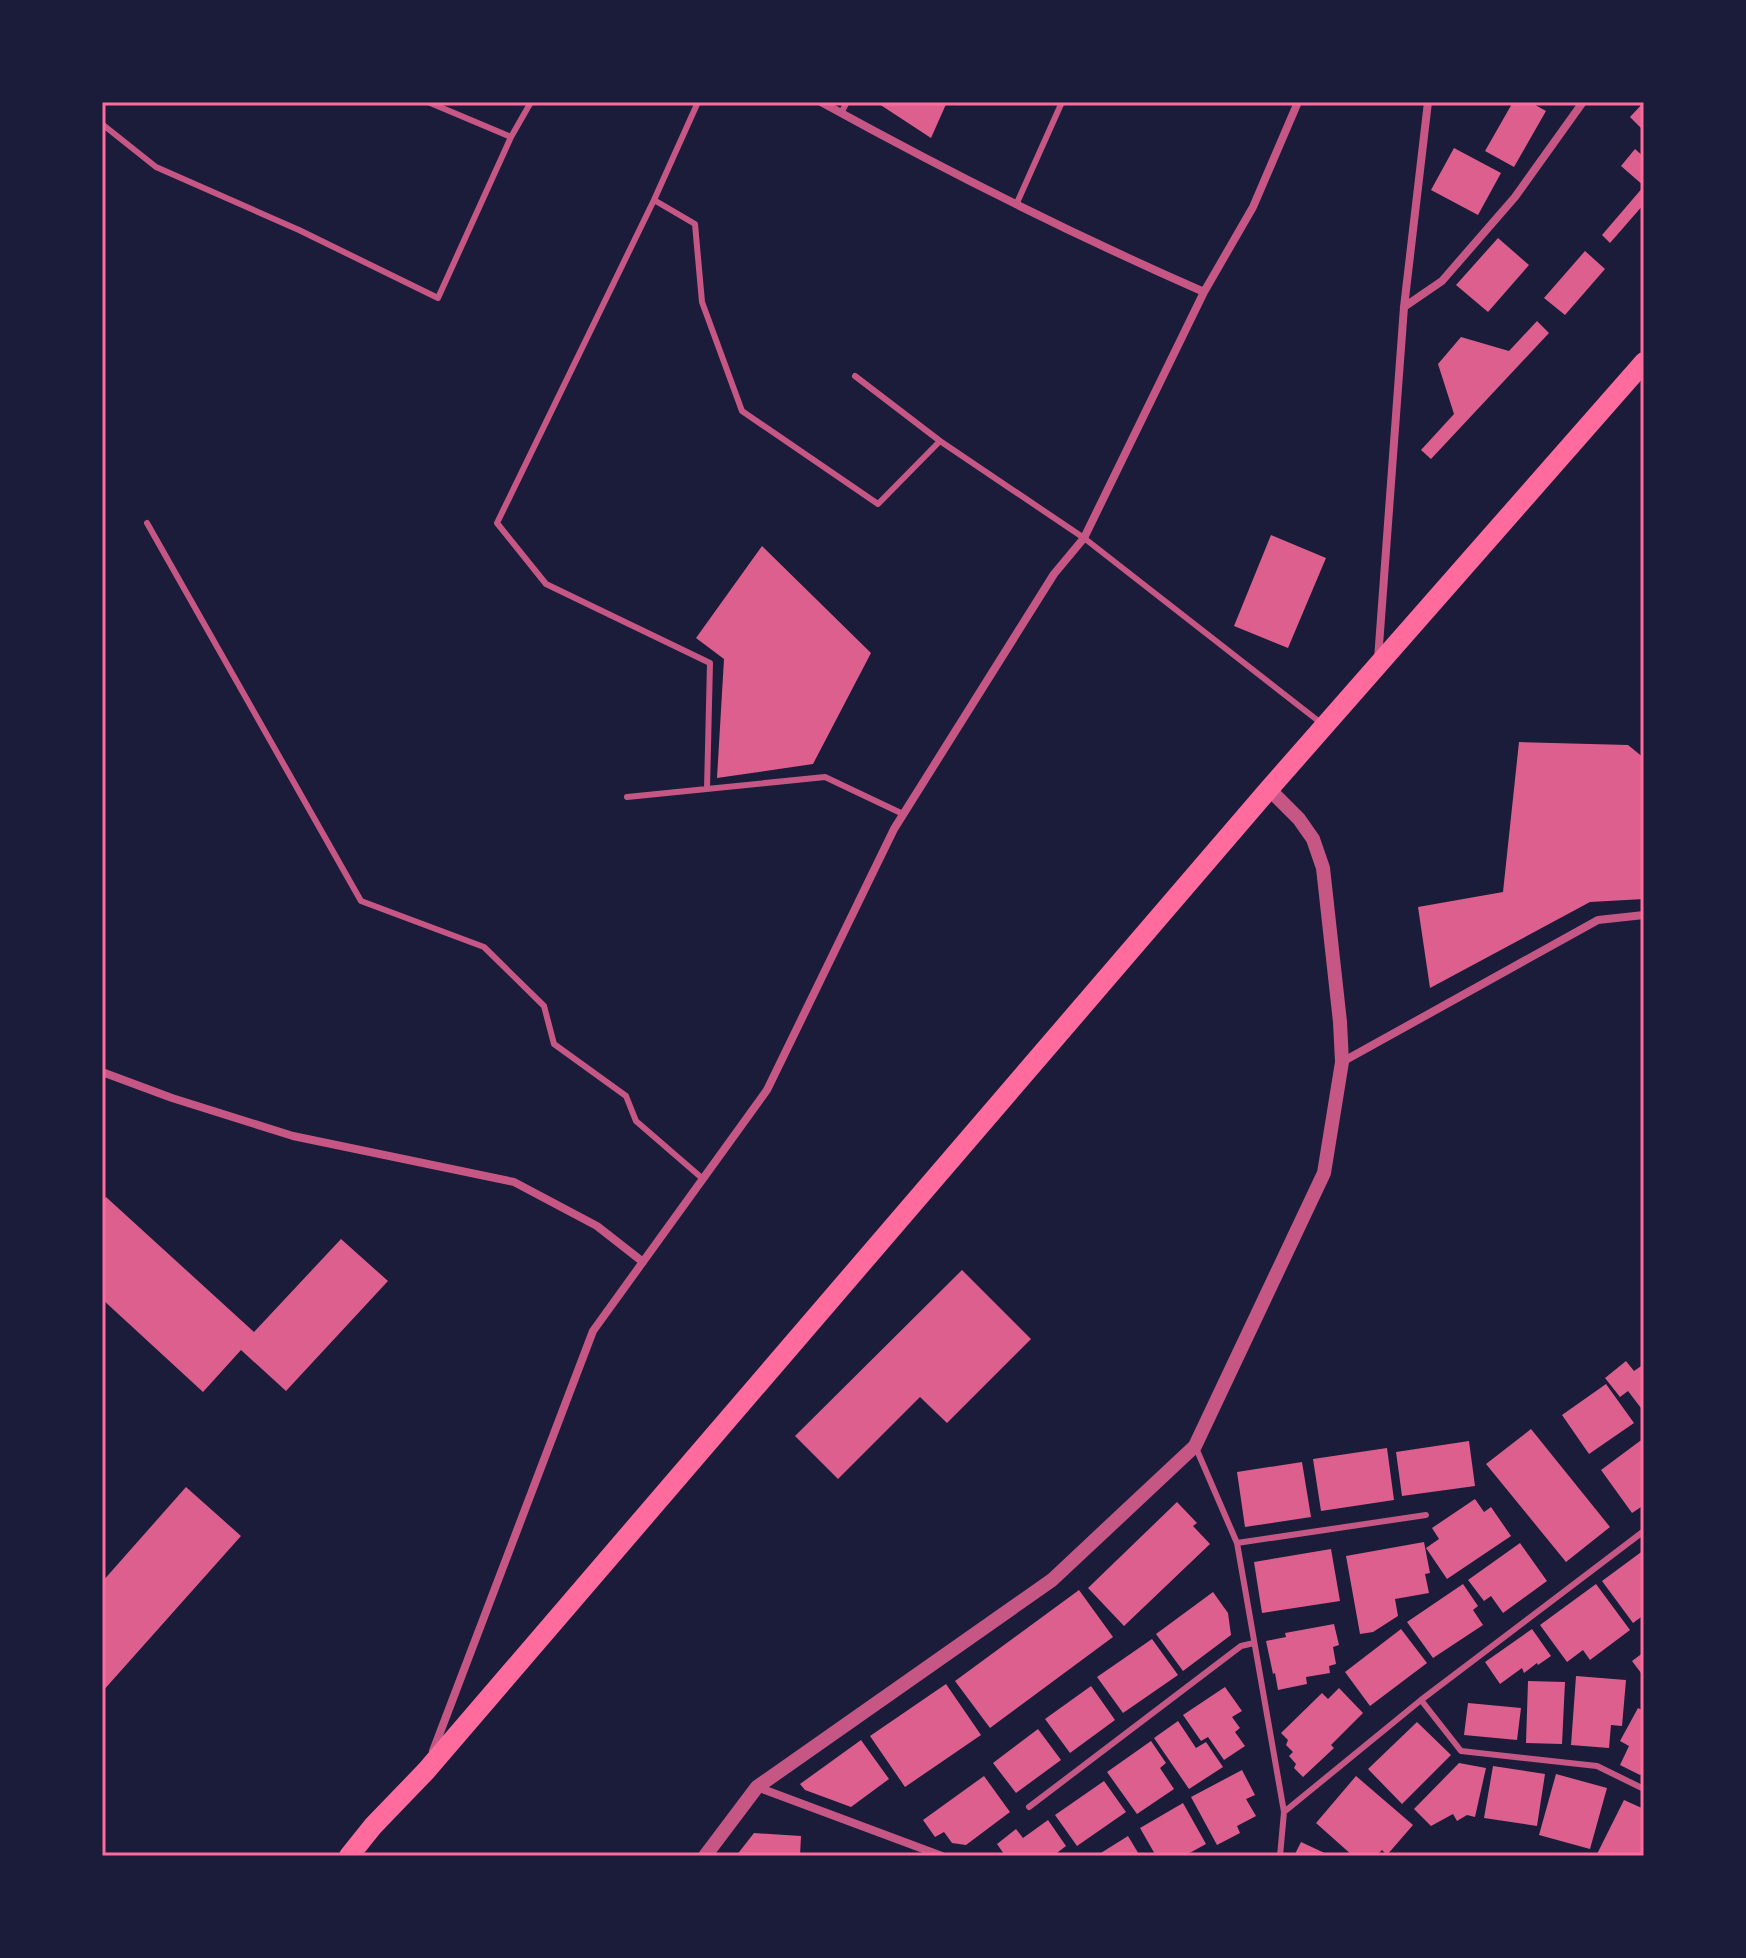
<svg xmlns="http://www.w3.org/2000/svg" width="1746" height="1958" font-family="'IBM Plex Sans',sans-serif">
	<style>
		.building { fill: #dd5f8e }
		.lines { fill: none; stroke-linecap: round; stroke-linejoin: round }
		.service { stroke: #c65784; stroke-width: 6 }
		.minor { stroke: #c65784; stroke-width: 8 }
		.tertiary { stroke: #c65784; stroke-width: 14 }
		.primary { stroke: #ff6b9d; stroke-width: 20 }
		.neatline { fill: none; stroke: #ff6b9d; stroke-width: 3 }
	</style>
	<rect width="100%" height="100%" fill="#1b1b3a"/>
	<path class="building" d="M876,102H947L931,138Z
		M1513,102H1530L1546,111L1514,167L1485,151Z
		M1644,102V131L1630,117Z
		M1454,148L1501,173L1478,215L1431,190Z
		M1635,149L1644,157V204L1610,243L1602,235L1644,186L1621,166Z
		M1498,238L1529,265L1488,312L1456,285Z
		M1585,251L1605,269L1565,315L1544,298Z
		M1537,321L1549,333L1431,459L1421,450L1454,414L1438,364L1461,337L1509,351Z
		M1271,535L1326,558L1288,648L1234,626Z
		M762,546L871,653L813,764L717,778L724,659L696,638Z
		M1519,742L1628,745L1644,758V899L1590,902L1430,988L1418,907L1503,892Z
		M106,1197L254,1332L341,1239L388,1281L286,1391L241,1350L203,1392L102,1299V1202Z
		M962,1270L1031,1339L947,1423L920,1397L838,1479L795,1436Z
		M1626,1361L1634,1371L1644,1364V1412L1628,1391L1620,1397L1605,1378Z
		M1606,1384L1634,1423L1589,1454L1562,1415Z
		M1531,1429L1610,1527L1566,1562L1486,1464Z
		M1644,1438V1505L1632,1513L1601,1470Z
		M1469,1441L1475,1486L1402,1496L1396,1452Z
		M1387,1448L1394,1500L1321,1511L1313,1459Z
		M1302,1462L1311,1517L1245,1527L1237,1472Z
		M186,1487L241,1536L102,1692V1582Z
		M1475,1499L1484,1512L1491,1507L1511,1536L1447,1579L1426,1548L1439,1539L1432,1528Z
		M1177,1502L1197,1523L1193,1526L1210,1544L1124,1626L1088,1588Z
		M1424,1542L1430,1573L1425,1574L1429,1593L1395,1599L1398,1616L1373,1632L1360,1634L1346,1556Z
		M1520,1543L1547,1581L1503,1613L1491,1596L1484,1601L1468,1580Z
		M1331,1549L1340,1601L1262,1613L1254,1562Z
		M1644,1550V1615L1633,1623L1602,1581Z
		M1463,1584L1478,1606L1473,1610L1483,1625L1433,1658L1407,1622Z
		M1596,1584L1630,1630L1590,1660L1583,1650L1567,1662L1540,1625Z
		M1079,1590L1113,1637L990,1728L955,1681Z
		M1213,1592L1228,1613L1231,1635L1183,1671L1156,1634Z
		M1334,1624L1339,1645L1333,1647L1336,1664L1329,1666L1330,1673L1306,1677L1307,1684L1278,1690L1275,1673L1273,1674L1266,1641L1286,1637L1285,1633Z
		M1401,1629L1427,1663L1370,1706L1345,1672Z
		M1532,1629L1551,1656L1538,1665L1537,1663L1524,1673L1522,1668L1500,1684L1485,1662Z
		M1152,1639L1178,1675L1123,1713L1097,1677Z
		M1644,1652V1677L1632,1661Z
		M1576,1676L1626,1680L1622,1726L1611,1725L1609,1748L1571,1745Z
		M1528,1681L1565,1682L1562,1744L1526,1743Z
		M946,1684L981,1735L905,1787L870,1736Z
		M1091,1686L1115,1720L1070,1753L1045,1719Z
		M1225,1687L1242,1711L1232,1717L1240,1728L1235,1732L1245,1746L1224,1760L1208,1737L1201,1741L1183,1715Z
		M1339,1688L1363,1713L1331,1745L1334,1748L1303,1777L1294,1768L1296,1764L1289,1756L1293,1752L1286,1745L1288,1740L1281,1733L1322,1693L1328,1699Z
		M1468,1703L1521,1708L1517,1740L1464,1735Z
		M1638,1708L1644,1711V1772L1640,1775L1620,1765L1629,1746L1620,1741Z
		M1178,1721L1196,1748L1206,1742L1223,1767L1189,1789L1154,1738Z
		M1417,1722L1451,1755L1402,1804L1368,1769Z
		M1038,1729L1061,1760L1016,1793L993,1763Z
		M861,1740L889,1779L851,1807L805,1790L800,1784Z
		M1151,1741L1166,1763L1160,1768L1174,1789L1137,1814L1107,1772Z
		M1459,1763L1486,1768L1475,1817L1467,1815L1457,1821L1453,1814L1431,1826L1414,1809Z
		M1493,1766L1545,1774L1537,1826L1484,1818Z
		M1242,1770L1255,1795L1246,1799L1256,1816L1237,1826L1240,1833L1217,1845L1191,1797Z
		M1556,1774L1607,1788L1590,1849L1539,1835Z
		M984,1776L1010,1812L966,1845L952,1843L944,1832L935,1837L923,1820Z
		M1356,1776L1413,1825L1387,1855L1382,1850L1376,1856H1353L1316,1823Z
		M1104,1781L1126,1812L1077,1846L1055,1815Z
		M1624,1800L1644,1809V1852L1642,1856H1596Z
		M1183,1803L1206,1844L1184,1856H1156L1140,1828Z
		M1048,1820L1066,1846L1053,1856H1014L1004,1854L997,1844L1016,1829L1023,1838Z
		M754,1833L801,1836L800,1856H736Z
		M1128,1836L1140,1856H1096Z
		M1301,1842L1331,1856H1294Z"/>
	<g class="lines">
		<path class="service" d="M428,102L511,137
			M698,102L654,200L497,523L546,584L710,663L707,789
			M841,113L847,102
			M102,124L156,167L299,230L438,298L511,137L531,102
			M654,200L695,224L702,302L742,411L878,504L940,441L1084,538L1321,723
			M1016,205L1062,102
			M855,376L940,441
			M147,523L361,901L484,947L544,1006L554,1044L626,1096L636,1121L703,1179
			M627,797L825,777L903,814
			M1196,1448L1237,1543L1284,1812L1280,1856
			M1237,1543L1426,1515
			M1421,1700L1461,1751L1597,1766L1644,1789
			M1029,1807L1241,1646L1254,1643
			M1284,1812L1421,1700L1644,1531"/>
		<path class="minor" d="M821,102C946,171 1074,235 1204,292
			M1404,307L1442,281L1515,197L1583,102
			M1378,659L1404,307L1428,102
			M1342,1062L1598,920L1644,915
			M102,1072L172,1098L293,1136L514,1182L597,1226L643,1262
			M433,1751L593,1331L767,1090L894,829L1054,574L1084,538L1204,292L1253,207L1298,102
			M757,1787L942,1856"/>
		<path class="tertiary" d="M705,1856L757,1787L1052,1580L1195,1446L1324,1173L1342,1062L1340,1022L1323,868L1313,839L1299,819L1269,789"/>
		<path class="primary" d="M349,1856L373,1826L426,1771L1269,789L1644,362"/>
	</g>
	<rect width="1746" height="1958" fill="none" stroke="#1b1b3a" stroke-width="208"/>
	<rect x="104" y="104" width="1538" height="1750" class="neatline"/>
</svg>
